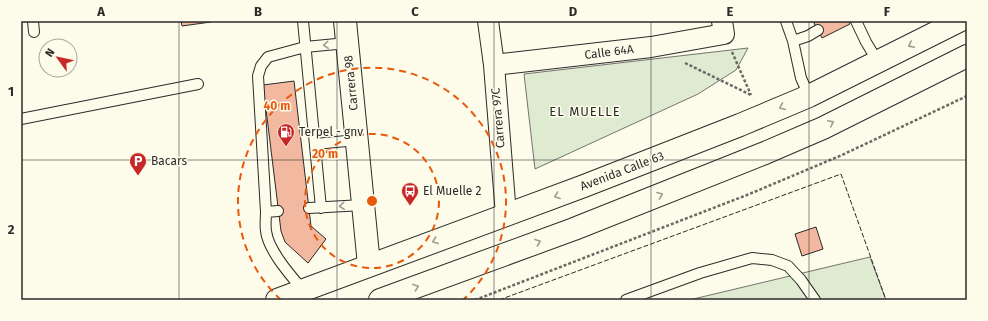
<svg xmlns="http://www.w3.org/2000/svg" width="988" height="321" font-family="'Fira Sans',sans-serif">
	<style>
		.green { fill: #deebd1; stroke: #74746e }
		.building { fill: #f2b8a0; stroke: #2b2b2b }
		.lines { fill: none; stroke-linecap: round; stroke-linejoin: round }
		.service-casing { stroke: #2b2b2b; stroke-width: 12 }
		.minor-casing { stroke: #2b2b2b; stroke-width: 22 }
		.tertiary-casing { stroke: #2b2b2b; stroke-width: 24 }
		.secondary-casing { stroke: #2b2b2b; stroke-width: 24 }
		.path { stroke: #6a6964; stroke-width: 2.5; stroke-dasharray: 3 2; stroke-linecap: butt }
		.service { stroke: #fdfbea; stroke-width: 10 }
		.minor { stroke: #fdfbea; stroke-width: 20 }
		.tertiary { stroke: #fdfbea; stroke-width: 22 }
		.secondary { stroke: #fdfbea; stroke-width: 22 }
		.fence { stroke: #2b2b2b; stroke-width: 1; stroke-dasharray: 5 2; stroke-linecap: butt }
		.oneway { stroke: #9e9d94 }
		.grid { fill: none; stroke: #2b2b2b; stroke-width: 1; stroke-opacity: 0.55 }
		.ring { fill: none; stroke: #e8590c; stroke-width: 2; stroke-dasharray: 7 5 }
		.labels { text-anchor: middle; stroke-width: 3; stroke-linejoin: round; paint-order: stroke }
		.street-label { font-size: 12px; fill: #2b2b2b; stroke: #fdfbea }
		.poi-label { font-size: 12px; fill: #2b2b2b; stroke: #fdfbea; text-anchor: start }
		.neighbourhood-label { font-size: 13px; letter-spacing: 1px; fill: #2b2b2b; stroke: #fdfbea }
		.centre { fill: #e8590c; stroke: #fdfbea; stroke-width: 2 }
		.ring-label { font-size: 12px; text-anchor: middle; font-weight: bold; fill: #e8590c; stroke: #fdfbea; stroke-width: 3; stroke-linejoin: round; paint-order: stroke }
		.neatline { fill: none; stroke: #2b2b2b; stroke-width: 1.5 }
		.grid-label { font-size: 13px; text-anchor: middle; font-weight: bold; fill: #2b2b2b }
	</style>
	<rect width="100%" height="100%" fill="#fdfbea"/>
	<path class="green" d="M748,48L736,70L698,94L535,169L524,74Z
		M870,257L886,300H689Z"/>
	<path class="building" d="M181,21H211V22L182,26Z
		M813,21H848L850,24L822,38Z
		M294,81L311,226L326,239L308,263L285,242L281,231L263,85Z
		M816,227L823,249L802,256L795,234Z"/>
	<g class="lines">
		<g class="service-casing">
			<path id="service" d="M33,21L34,32
				M303,21L321,208
				M786,21L793,41L801,78L809,96
				M856,21L866,42L878,62
				M793,41L808,36L818,30
				M21,119L198,84
				M315,144L357,140
				M309,208L363,205
				M266,212L278,211
				M303,290C291,276 268,250 266,231C265,225 266,218 266,212L258,76L261,66L268,57L305,47L347,43
				M626,300L700,273L752,258L772,260L788,266L801,280L815,300"/>
		</g>
		<g class="minor-casing">
			<path id="minor" d="M488,21L494,65L506,215
				M494,65L651,47L724,34L722,21"/>
		</g>
		<g class="tertiary-casing">
			<path id="tertiary" d="M345,21L369,265"/>
		</g>
		<g class="secondary-casing">
			<path id="secondary" d="M277,300L584,186L740,125L809,96L959,21
				M380,300L574,229L765,153L823,128L967,56"/>
		</g>
		<path class="path" d="M732,52L751,95
			M685,63L751,95
			M475,300L747,195L842,155L967,96"/>
		<use href="#service" class="service"/>
		<use href="#minor" class="minor"/>
		<use href="#tertiary" class="tertiary"/>
		<use href="#secondary" class="secondary"/>
		<path class="fence" d="M499,300L841,174L886,300"/>
	</g>
	<defs><path id="oneway-chevron" d="M-2-3.5L2.5 0L-2 3.5" fill="none" stroke-width="1.6" stroke-linecap="round" stroke-linejoin="round"/></defs>
	<g class="oneway">
		<use href="#oneway-chevron" transform="translate(326 45) rotate(175)"/>
		<use href="#oneway-chevron" transform="translate(911 45) rotate(153)"/>
		<use href="#oneway-chevron" transform="translate(782 107) rotate(157)"/>
		<use href="#oneway-chevron" transform="translate(831 123) rotate(-26)"/>
		<use href="#oneway-chevron" transform="translate(660 195) rotate(-21)"/>
		<use href="#oneway-chevron" transform="translate(557 196) rotate(160)"/>
		<use href="#oneway-chevron" transform="translate(342 206) rotate(175)"/>
		<use href="#oneway-chevron" transform="translate(435 241) rotate(160)"/>
		<use href="#oneway-chevron" transform="translate(538 242) rotate(-20)"/>
		<use href="#oneway-chevron" transform="translate(416 287) rotate(-20)"/>
	</g>
	<path class="grid" d="M179,21V300M337,21V300M494,21V300M651,21V300M809,21V300M21,160H967"/>
	<g class="ring">
		<circle cx="372" cy="201" r="67"/>
		<path d="M281 300A134 134 0 1 1 463 300"/>
	</g>
	<defs>
		<g id="fuel-pin" transform="scale(0.9)"><path d="M0 17L-7.5 6A9.5 9.5 0 1 1 7.5 6Z" fill="#c62828" stroke="#fdfbea"/><path d="M-5.5-6h7V0h2V4h1.3V-2.5L3-4.5l.8-.8L6-3V5H2.5V1h-1V6h-7ZM-4.2-4.7v3.2H.2V-4.7Z" fill="#fff"/></g>
		<g id="parking-pin" transform="scale(0.9)"><path d="M0 17L-7.5 6A9.5 9.5 0 1 1 7.5 6Z" fill="#c62828" stroke="#fdfbea"/><path d="M-3.5-5.5H1a3.5 3.5 0 0 1 0 7H-1V5.5H-3.5ZM-1-3.4V-.6H.8a1.4 1.4 0 0 0 0-2.8Z" fill="#fff"/></g>
		<g id="bus-pin" transform="scale(0.9)"><path d="M0 17L-7.5 6A9.5 9.5 0 1 1 7.5 6Z" fill="#c62828" stroke="#fdfbea"/><path d="M-5-6H5V4H4V6H2V4H-2V6H-4V4H-5ZM-3.5-4V0h7V-4ZM-3.5 1.2v1.5H-2V1.2ZM2 1.2v1.5H3.5V1.2Z" fill="#fff"/></g>
	</defs>
	<g fill-rule="evenodd">
		<use href="#fuel-pin" x="286" y="132"/>
		<use href="#parking-pin" x="138" y="161"/>
		<use href="#bus-pin" x="410" y="191"/>
	</g>
	<g class="labels">
		<g class="street-label">
			<text transform="translate(609 52) rotate(-7)" y="4">Calle 64A</text>
			<text transform="translate(351 83) rotate(-96)" y="4">Carrera 98</text>
			<text transform="translate(498 118) rotate(-95)" y="4">Carrera 97C</text>
			<text transform="translate(622 171) rotate(-21)" y="4">Avenida Calle 63</text>
		</g>
		<g class="poi-label">
			<text x="299" y="136">Terpel - gnv</text>
			<text x="151" y="165">Bacars</text>
			<text x="423" y="195">El Muelle 2</text>
		</g>
		<g class="neighbourhood-label">
			<text x="585" y="116">EL MUELLE</text>
		</g>
	</g>
	<circle cx="372" cy="201" r="6" class="centre"/>
	<g class="ring-label">
		<text x="277" y="110">40 m</text>
		<text x="325" y="158">20 m</text>
	</g>
	<rect width="988" height="321" fill="none" stroke="#fdfbea" stroke-width="44"/>
	<g transform="translate(58 58) rotate(303)"><circle r="19" fill="#fdfbea" stroke="#a9a89e"/>
	<path d="M0-3L7 15L0 10L-7 15Z" fill="#c62828"/>
	<text y="-6" font-size="11" font-weight="bold" text-anchor="middle" fill="#2b2b2b">N</text>
	</g>
	<rect x="22" y="22" width="944" height="277" class="neatline"/>
	<g class="grid-label">
		<text x="101" y="16">A</text>
		<text x="258" y="16">B</text>
		<text x="415" y="16">C</text>
		<text x="573" y="16">D</text>
		<text x="730" y="16">E</text>
		<text x="887" y="16">F</text>
		<text x="11" y="96">1</text>
		<text x="11" y="234">2</text>
	</g>
</svg>
